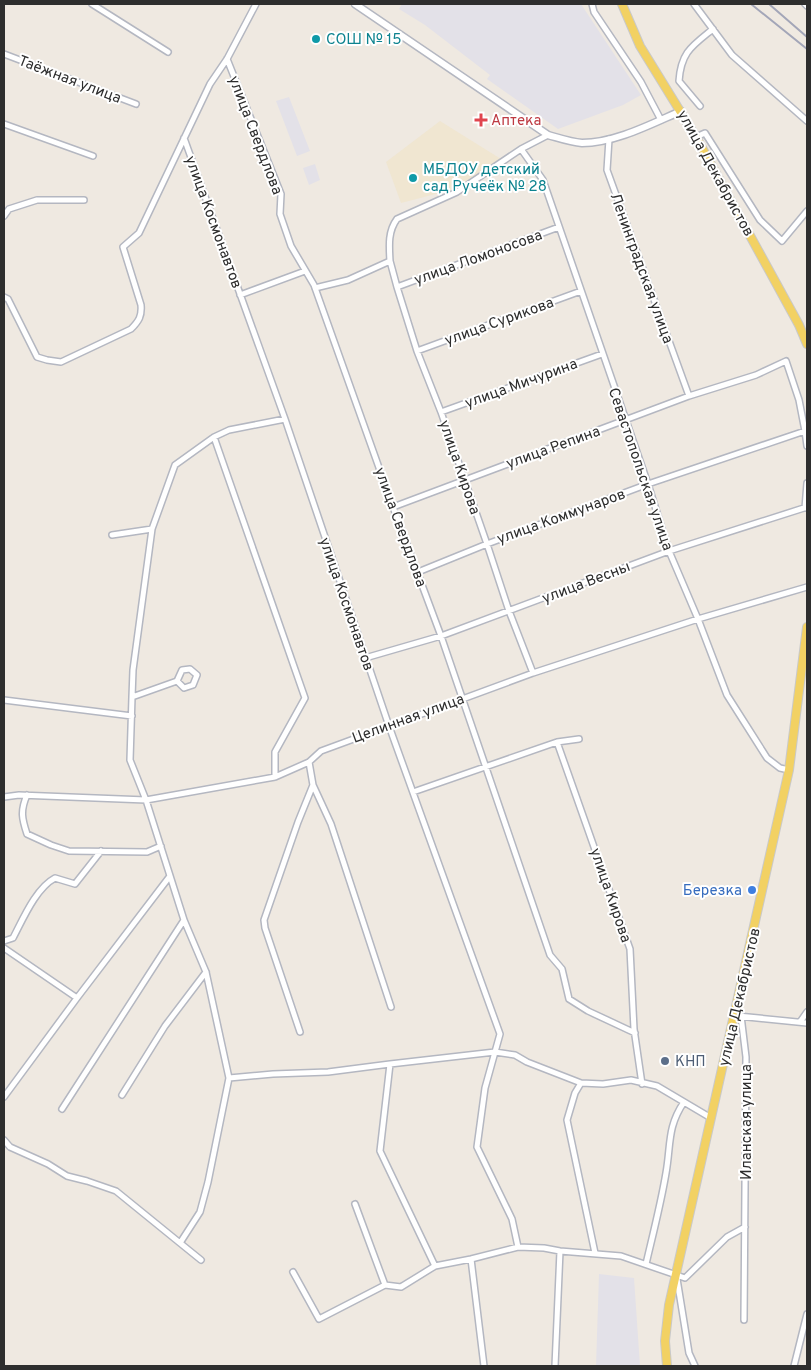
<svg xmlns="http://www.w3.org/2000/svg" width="811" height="1370" font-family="Overpass,sans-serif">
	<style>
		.industrial { fill: #e3e1e8 }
		.education { fill: #f0e6d1 }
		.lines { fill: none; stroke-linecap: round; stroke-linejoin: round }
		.minor-casing { stroke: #b4b7c1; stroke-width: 8 }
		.tertiary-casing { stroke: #b4b7c1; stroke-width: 9 }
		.primary-casing { stroke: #c9c9c9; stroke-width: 10 }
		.minor { stroke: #fff; stroke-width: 5 }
		.tertiary { stroke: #fff; stroke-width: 6 }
		.primary { stroke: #f2d163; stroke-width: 8 }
		.rail { stroke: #a3a6b8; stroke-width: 2 }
		.culture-dot { fill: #0f9aa8; stroke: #fff; stroke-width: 2 }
		.health-dot { fill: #e0444e; stroke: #fff; stroke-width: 2 }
		.shop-dot { fill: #3f7fe0; stroke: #fff; stroke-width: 2 }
		.service-dot { fill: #5c6f8a; stroke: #fff; stroke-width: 2 }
		.labels { text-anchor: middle; stroke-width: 4; stroke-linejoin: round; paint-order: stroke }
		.culture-label { font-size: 15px; fill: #0d838f; stroke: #fff; text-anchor: start }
		.street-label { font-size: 15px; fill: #2e2e2e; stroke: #fff }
		.health-label { font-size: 15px; fill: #be3a42; stroke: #fff; text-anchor: start }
		.shop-label { font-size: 15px; fill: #366cbe; stroke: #fff; text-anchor: end }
		.service-label { font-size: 15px; fill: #4e5e75; stroke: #fff; text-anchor: start }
	</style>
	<rect width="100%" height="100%" fill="#efe9e1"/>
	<path class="industrial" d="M402,4H581L641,95L623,105L558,129L487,79L490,75L425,25L399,9Z
		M289,97L310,151L297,156L276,101Z
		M315,164L320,180L309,185L303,168Z
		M599,1274L634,1278L640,1366H596Z"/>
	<path class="education" d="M440,121L501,159L459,188L401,203L386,162Z"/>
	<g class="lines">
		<g class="minor-casing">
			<path id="minor" d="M92,4L168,52
				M592,4L594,12L641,82L661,120
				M694,4L732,55L807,121
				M805,4L807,6
				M4,54L136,104
				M227,59L281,194L280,214L291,246L314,285L393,507L441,636L550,955L562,969L569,999L588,1011L635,1033
				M700,106L679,81C681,52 692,46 713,29
				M4,124L93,156
				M696,137L705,133L760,220L782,241L807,211
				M184,138L285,419L389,726L500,1034L485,1088L477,1147L512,1219L518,1247
				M609,139L607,170L689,396
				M521,149L543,180L648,484L669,551L698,619L727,695L767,758L780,768L789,770
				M4,216L9,209L37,200H84
				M390,261L397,287L417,351L441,412L487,544L509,611L533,673
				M397,287L559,227
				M315,288L348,280L390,261C389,245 388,231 397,219L457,192L521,149L548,135
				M240,295L305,271
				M4,297L8,299L37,357L47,360L61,362L131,329C139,321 142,316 141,305L123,247L139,233L210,84L227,59L256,4
				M417,351L581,291
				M441,412L602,354
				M214,437L305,698L275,752V777
				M393,507L689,396L756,375L786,361L799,400L805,431
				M805,508L807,483
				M112,535L152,529
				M418,572L487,544L648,484L805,431L807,446
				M365,658L441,636L669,551L807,507
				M177,681L184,688L193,685L197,675L190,669L182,670L177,681L132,697L133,670L152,529L175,465L214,437L229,430L285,419
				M132,697L130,760L146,800L184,920L206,972L229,1078L208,1182L200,1212L180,1243L201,1260
				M4,700L132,716
				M557,742L630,949L634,1029L642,1084
				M309,762L313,785L331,824L391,1007
				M413,792L557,742L579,739
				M27,795C20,811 22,819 27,834L51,845L69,851L147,852L161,846
				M4,797L19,795L146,800L275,777L309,762L321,751L533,673L698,619L807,587
				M4,941L13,938C23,919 36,888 55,878L75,884L101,851
				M4,948L77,998
				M738,1016L807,1023
				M741,1016L746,1057L744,1320
				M800,1022L807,1012
				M300,1032L265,928L264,920L298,822L313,785
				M229,1078L273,1074L328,1072L390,1064
				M122,1095L165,1026L206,972
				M4,1097L77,998L170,876
				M62,1109L184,920
				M4,1140L10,1147L48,1164L67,1176L87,1181L116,1191L180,1243
				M355,1204L385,1285L401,1287L435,1266L471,1259L518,1247L544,1248L560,1251L621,1256L685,1278L727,1237L745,1227
				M595,1253L567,1120L575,1093L581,1083L603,1084L631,1080L657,1086L711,1118
				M471,1259L484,1366
				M646,1264C653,1234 661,1203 666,1173C671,1145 667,1127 684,1102
				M435,1266L380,1151L390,1064L495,1052L515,1055L527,1062L581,1083
				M293,1272L319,1319L385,1285
				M677,1279L689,1353L695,1366
				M555,1366L560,1251
				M794,1366L807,1314"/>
		</g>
		<g class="tertiary-casing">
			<path id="tertiary" d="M355,4L548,135C559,138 570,142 582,143C615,143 651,124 681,111"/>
		</g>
		<g class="primary-casing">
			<path id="primary" d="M622,4L640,46L696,137L799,325L807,344
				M667,1366L665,1341L669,1305L789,770L807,627"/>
		</g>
		<use href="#minor" class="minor"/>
		<use href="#tertiary" class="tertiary"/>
		<use href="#primary" class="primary"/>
		<path class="rail" d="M751,4L807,49
			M769,4L807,37"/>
	</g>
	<g class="culture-dot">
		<circle cx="316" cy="39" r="5"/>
		<circle cx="413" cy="178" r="5"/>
	</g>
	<path class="health-dot" d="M478.5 112.5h5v5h5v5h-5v5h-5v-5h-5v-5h5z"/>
	<circle class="shop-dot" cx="752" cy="890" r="5"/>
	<circle class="service-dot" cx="665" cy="1061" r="5"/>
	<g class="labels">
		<g class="culture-label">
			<text x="326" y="44">СОШ № 15</text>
			<text x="423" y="174">МБДОУ детский<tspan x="423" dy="17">сад Ручеёк № 28</tspan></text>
		</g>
		<g class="street-label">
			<text transform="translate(70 79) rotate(21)" y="5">Таёжная улица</text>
			<text transform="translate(256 135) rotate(69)" y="5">улица Свердлова</text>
			<text transform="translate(716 173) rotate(61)" y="5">улица Декабристов</text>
			<text transform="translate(214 222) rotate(70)" y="5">улица Космонавтов</text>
			<text transform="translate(478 257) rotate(-20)" y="5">улица Ломоносова</text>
			<text transform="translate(642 268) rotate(70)" y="5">Ленинградская улица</text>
			<text transform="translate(499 321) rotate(-20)" y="5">улица Сурикова</text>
			<text transform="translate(521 383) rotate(-20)" y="5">улица Мичурина</text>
			<text transform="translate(553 447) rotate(-20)" y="5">улица Репина</text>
			<text transform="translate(460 467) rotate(71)" y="5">улица Кирова</text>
			<text transform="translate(641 469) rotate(71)" y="5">Севастопольская улица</text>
			<text transform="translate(561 516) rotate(-20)" y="5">улица Коммунаров</text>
			<text transform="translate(401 527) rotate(70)" y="5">улица Свердлова</text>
			<text transform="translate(586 582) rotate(-21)" y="5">улица Весны</text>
			<text transform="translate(347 604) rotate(71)" y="5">улица Космонавтов</text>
			<text transform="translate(408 718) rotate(-20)" y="5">Целинная улица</text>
			<text transform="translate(611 895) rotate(71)" y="5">улица Кирова</text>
			<text transform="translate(739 997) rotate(-77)" y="5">улица Декабристов</text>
			<text transform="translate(746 1122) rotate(-90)" y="5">Иланская улица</text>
		</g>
		<g class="health-label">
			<text x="491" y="125">Аптека</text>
		</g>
		<g class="shop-label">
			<text x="742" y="895">Березка</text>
		</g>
		<g class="service-label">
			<text x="675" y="1066">КНП</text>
		</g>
	</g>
	<rect width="811" height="1370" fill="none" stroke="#2e2e2e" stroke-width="10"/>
</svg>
